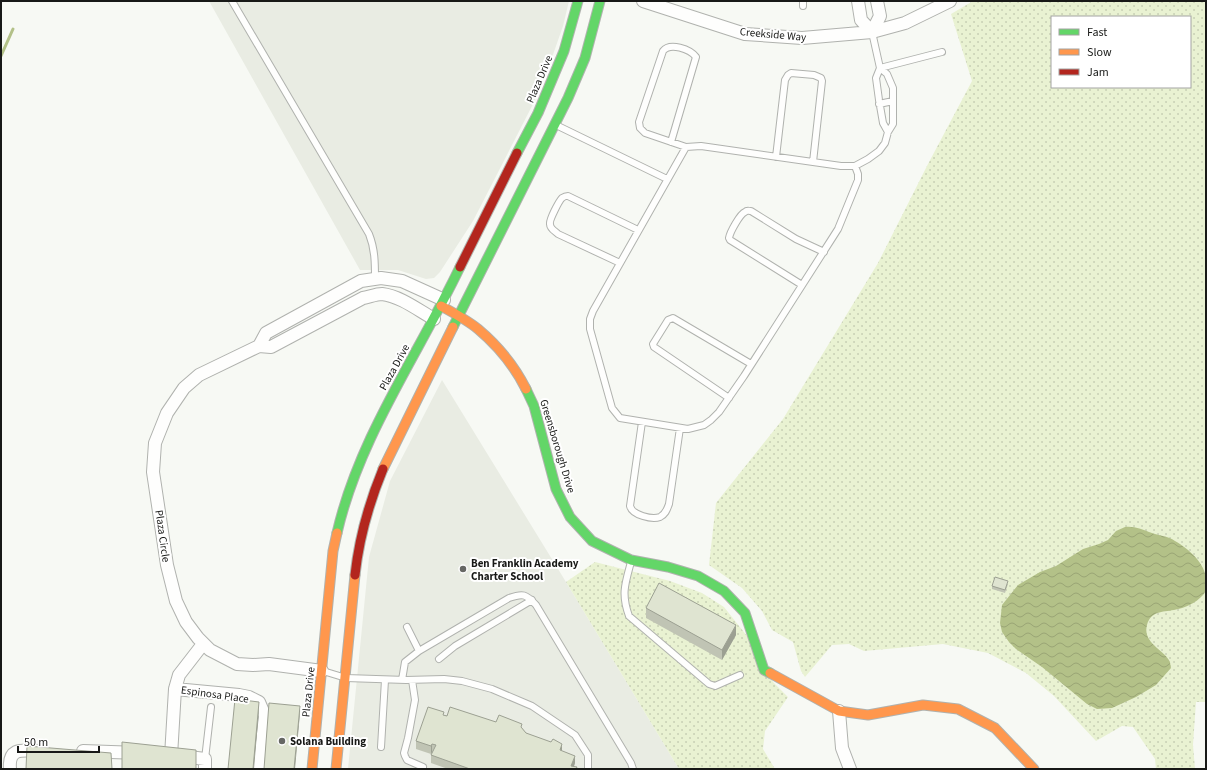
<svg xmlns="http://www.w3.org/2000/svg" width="1207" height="770" font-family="'Source Sans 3',sans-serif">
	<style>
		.built { fill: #e9ece3 }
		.grass { fill: url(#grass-dots); fill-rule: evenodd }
		.water { fill: url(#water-waves) }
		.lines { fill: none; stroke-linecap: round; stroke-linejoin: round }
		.stream { stroke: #b3c188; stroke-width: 3 }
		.lane-casing { stroke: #b0b2ae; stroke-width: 8 }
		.street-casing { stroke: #b0b2ae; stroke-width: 14 }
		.fast-casing { stroke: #b0b2ae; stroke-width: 11 }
		.slow-casing { stroke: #b0b2ae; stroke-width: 11 }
		.jam-casing { stroke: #b0b2ae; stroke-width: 11 }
		.lane { stroke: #fefefd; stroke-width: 6 }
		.street { stroke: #fefefd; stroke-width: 12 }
		.fast { stroke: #63d668; stroke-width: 9 }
		.slow { stroke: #ff974d; stroke-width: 9 }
		.jam { stroke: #b3261e; stroke-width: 9 }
		.wall { fill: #c0c4b4 }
		.shaded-wall { fill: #9ca092 }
		.building { fill: #dfe4d1; stroke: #9ca092 }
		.poi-dot { fill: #666764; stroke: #fff; stroke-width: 1.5 }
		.labels { text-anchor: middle; stroke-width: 4; stroke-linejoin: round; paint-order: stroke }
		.street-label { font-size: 11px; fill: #181917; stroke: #fff }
		.poi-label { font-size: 11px; font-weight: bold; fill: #181917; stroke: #fff; text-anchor: start }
	</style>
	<defs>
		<pattern id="grass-dots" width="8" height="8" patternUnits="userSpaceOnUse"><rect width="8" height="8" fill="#e9f2d2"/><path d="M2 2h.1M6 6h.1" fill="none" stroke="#c7cfb4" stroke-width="1.8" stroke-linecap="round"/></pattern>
		<pattern id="water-waves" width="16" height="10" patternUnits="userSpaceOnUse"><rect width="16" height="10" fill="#b3c188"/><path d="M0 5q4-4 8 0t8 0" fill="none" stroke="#99a575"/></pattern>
	</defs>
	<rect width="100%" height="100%" fill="#f7f9f4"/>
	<path class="built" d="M209,1H569L563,26L548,69L532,106L473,221L440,272L434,278L426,279L398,270H360Z
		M442,380L566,582L679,769H348L369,557L390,481Z"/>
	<path class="grass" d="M973,1H1206V702H1196L1193,745L1195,769H1156L1155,759L1133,727L1122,726L1096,741L1054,696L1026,673L988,653L943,644L864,651L849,644L832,645L805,677L801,671L793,642L772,630L762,611L742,588L709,565L716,503L783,419L878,263L928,164L972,81L951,14ZM1052,17H1190V87H1052Z
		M595,562L670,581L702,593L724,607L747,636L773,682L788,697L765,731L763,749L775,769H679L566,582Z"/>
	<path class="water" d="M1125,527C1135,526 1143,530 1152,533C1160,536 1168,536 1175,541C1189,549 1206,564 1206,580C1206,585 1207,591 1203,595C1196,603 1185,608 1174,610C1162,612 1151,611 1147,625C1142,643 1165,650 1170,662C1170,663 1171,668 1171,668L1156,685L1136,697L1112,708L1097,709L1087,704L1042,667L1016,649L1009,642L1002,632L1000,623L1002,605L1018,585L1040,572L1056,566L1083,549L1099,544L1108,540L1116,531Z"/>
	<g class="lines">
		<path class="stream" d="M1,56L13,29"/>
		<g class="lane-casing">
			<path id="lane" d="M232,1L369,234C375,249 375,263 375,279
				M803,1V6
				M872,32L880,68L876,78L879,100L883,123L888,132
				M880,68L942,52
				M879,104L893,101
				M556,125L667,179
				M671,142L696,57C690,49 670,42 663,51L639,122L640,128L645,133L686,147
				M776,157L785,80L788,75L791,73L814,75L821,78L822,81L813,162
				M855,166L858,174V180L838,229L831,240L744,376L719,412L711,420L704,425L688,429L620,418L612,408L590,329V319L593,311L686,147L701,146L841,166H855L868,159L879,151L885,143L888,132L893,124V88L887,74L880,68
				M620,263L558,234C555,231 550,229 550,224C549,220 559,201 562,198C565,196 565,196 568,196L638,230
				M802,285L730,240L729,238C730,232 740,214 745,212C747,210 748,211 751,211L796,239L824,252
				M729,398L654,347L653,344L668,320L673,318L751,364
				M642,422L630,506C632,515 652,520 660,517C666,514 667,509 669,504L680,428
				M631,562C625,584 621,594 629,616L709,684L715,686L740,675
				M407,627L419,651
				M439,659L455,646L532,600
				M323,671L346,678L406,680L444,679L462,681L492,689L532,706L575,735L588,755V769
				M402,680L405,662L419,651L509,598C523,593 526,594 536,605L631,763L633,769
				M412,680L415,700L408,738L404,753L405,756L407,760L423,767
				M381,747L385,680
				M205,759L211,707"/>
		</g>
		<g class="street-casing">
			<path id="street" d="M643,1L745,34L802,38L872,32L905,23L950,1
				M858,1L861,20L872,32L880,16L877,1
				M259,346L271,347L363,298C369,297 376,294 382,294C400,296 418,310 434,319
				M322,671L269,664L253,665L237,664L210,650L198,638L186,622L176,601L167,565L153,472L155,443L167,413L184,388L199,375L259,346L266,333L361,281L381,278L402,281L444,300
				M175,689L239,695L249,697L259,702L265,716L259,769
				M839,711L842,748L850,769
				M83,751L139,753
				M171,756L175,689L179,675L203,644
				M181,756L205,759V769
				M10,769C8,745 25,751 43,751"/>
		</g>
		<g class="fast-casing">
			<path id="fast" d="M517,153L538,113L564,51L578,1
				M453,327L568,98L585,58L600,1
				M526,389L534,406L556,489L570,517L592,541L631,560L668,567L698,576L724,591L745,613L764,670L770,673
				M337,533C359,437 418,355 460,267"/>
		</g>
		<g class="slow-casing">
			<path id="slow" d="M441,306C454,313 467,320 478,329C497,345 515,367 526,389
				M383,469L453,327
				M770,673L839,711L868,715L923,705L958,709L995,728L1034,769
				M312,769L333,551L337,533
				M336,769L355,575"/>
		</g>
		<g class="jam-casing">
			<path id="jam" d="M460,267L517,153
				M355,575C359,539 369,503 383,469"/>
		</g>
		<use href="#lane" class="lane"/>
		<use href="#street" class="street"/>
		<use href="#fast" class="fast"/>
		<use href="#slow" class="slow"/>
		<use href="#jam" class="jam"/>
	</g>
	<path class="wall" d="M1008,584L1005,593L992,589V586Z
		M646,608L736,635L722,660L646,618Z
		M444,715L447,716L496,722L522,728L526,733L562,751L575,763L574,766L577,769H448L431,763V755L433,752L431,754L416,749V741Z"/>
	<path class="shaded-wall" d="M736,625V635L722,660V650Z
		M259,702V710L254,769H253Z
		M300,706V713L295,769H294Z
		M432,744V752L431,754V746Z
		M562,744V751L560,750Z
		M575,756V763L573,769L571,766Z"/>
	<path class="building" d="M995,577L1008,581L1005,590L992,586Z
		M659,583L736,625L722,650L646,608Z
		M235,699L259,702L253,769H228Z
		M269,703L300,706L294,769H264Z
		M428,707L444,712L443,715L447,716L450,707L496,722L499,715L522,724L521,727L526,733L551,742L553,739L562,744L560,750L575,756L571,766L577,767L576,769H470L431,755L436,745L432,744L431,746L416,741Z
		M122,742L196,750V769H122Z
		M27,746L111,753L112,769H26Z"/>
	<g class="poi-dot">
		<circle cx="463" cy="569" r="4"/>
		<circle cx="282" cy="741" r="4"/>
	</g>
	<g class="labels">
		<g class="street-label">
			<text transform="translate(773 34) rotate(5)" y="4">Creekside Way</text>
			<text transform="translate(539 79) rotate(-67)" y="4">Plaza Drive</text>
			<text transform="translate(394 367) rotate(-61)" y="4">Plaza Drive</text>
			<text transform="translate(558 446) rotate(73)" y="4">Greensborough Drive</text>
			<text transform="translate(163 536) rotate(82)" y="4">Plaza Circle</text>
			<text transform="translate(308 692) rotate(-84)" y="4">Plaza Drive</text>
			<text transform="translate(215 694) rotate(8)" y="4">Espinosa Place</text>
		</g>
		<g class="poi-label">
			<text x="471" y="567">Ben Franklin Academy<tspan x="471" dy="13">Charter School</tspan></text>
			<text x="290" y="745">Solana Building</text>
		</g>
	</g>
	<rect width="1207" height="770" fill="none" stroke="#181917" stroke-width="4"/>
	<rect x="1051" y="16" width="140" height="72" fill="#ffffff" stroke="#a3a3a2"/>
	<rect x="1059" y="29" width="20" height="6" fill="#63d668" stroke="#a3a3a2"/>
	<text x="1087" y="36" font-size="12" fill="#181917">Fast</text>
	<rect x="1059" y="49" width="20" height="6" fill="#ff974d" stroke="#a3a3a2"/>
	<text x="1087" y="56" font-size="12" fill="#181917">Slow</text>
	<rect x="1059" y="69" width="20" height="6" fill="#b3261e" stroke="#a3a3a2"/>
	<text x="1087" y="76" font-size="12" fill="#181917">Jam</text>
	<path d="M18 746v6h81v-6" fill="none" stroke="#181917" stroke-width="2"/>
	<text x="24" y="746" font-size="12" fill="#181917" stroke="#ffffff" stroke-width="3" paint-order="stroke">50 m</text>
</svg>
